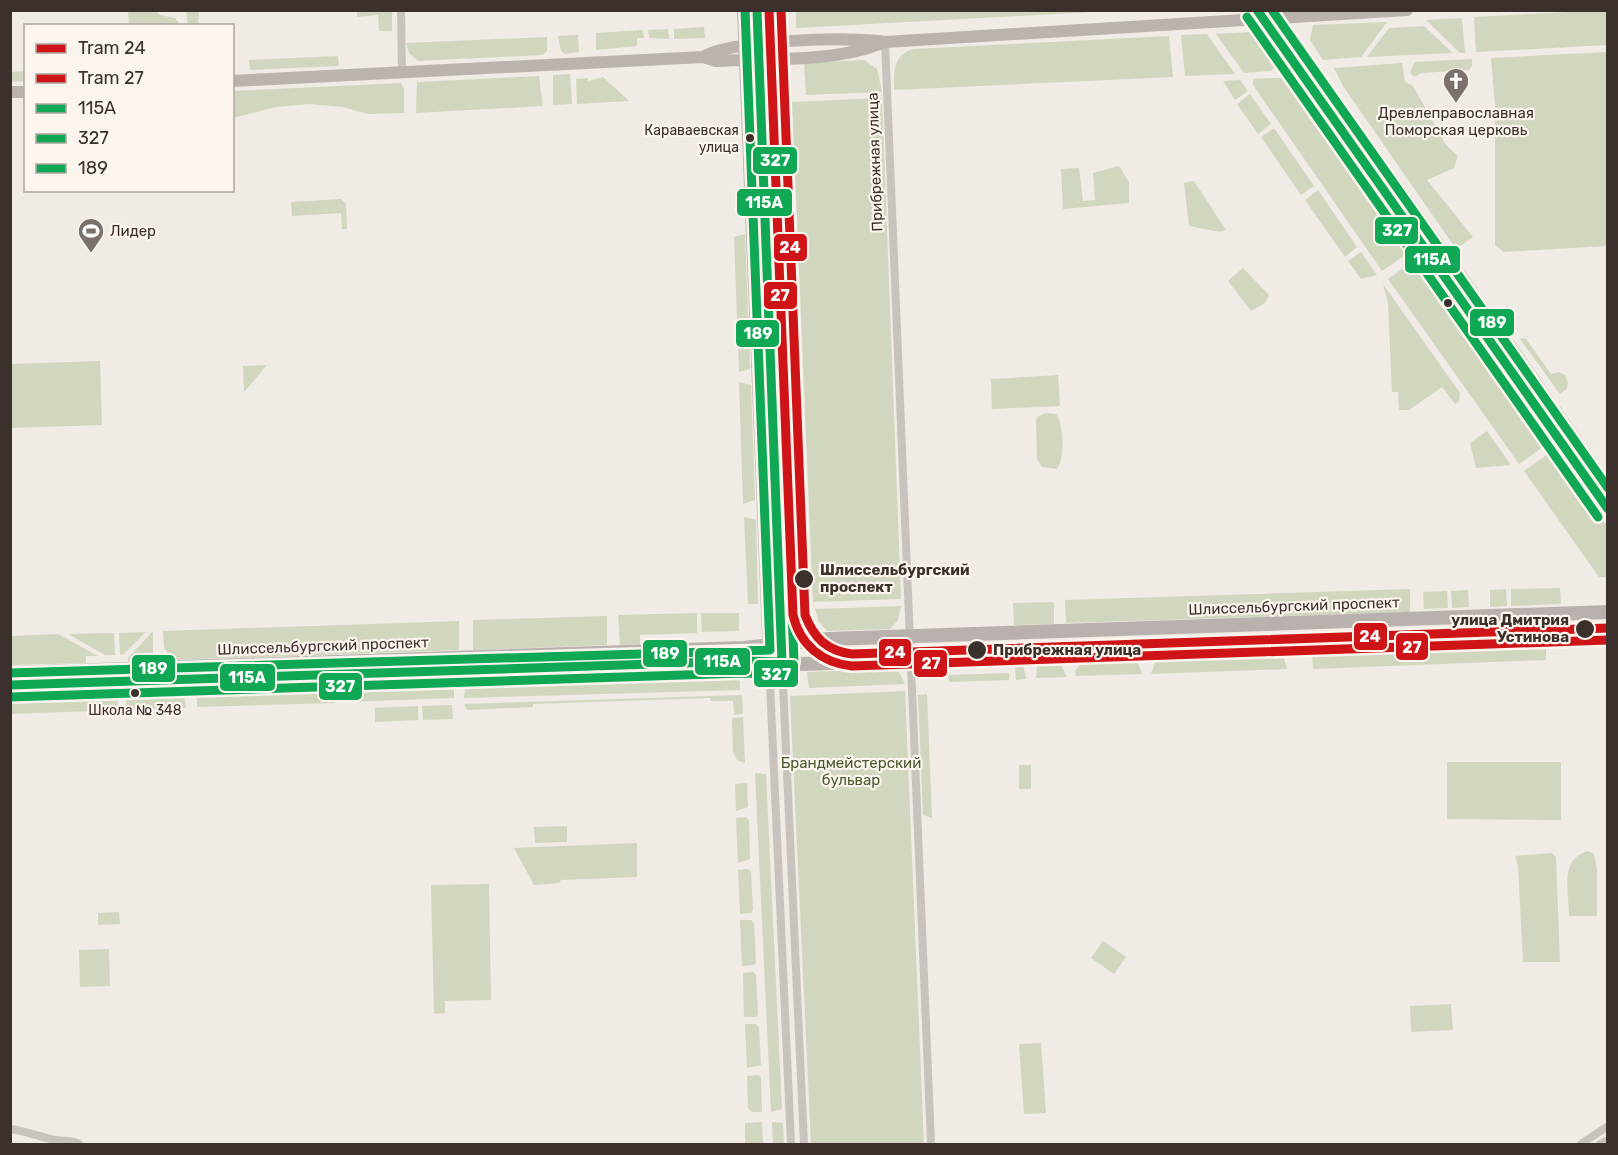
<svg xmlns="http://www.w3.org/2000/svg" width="1618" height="1155" font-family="Rubik,sans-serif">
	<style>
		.green { fill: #d1d6bf }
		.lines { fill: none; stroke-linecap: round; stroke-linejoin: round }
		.street { stroke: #c9c3be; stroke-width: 8 }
		.secondary { stroke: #bab3ae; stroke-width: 12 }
		.primary { stroke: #b8b1ad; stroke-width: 14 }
		.bus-1-casing { stroke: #fbf5ee; stroke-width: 14 }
		.bus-2-casing { stroke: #fbf5ee; stroke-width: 14 }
		.bus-3-casing { stroke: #fbf5ee; stroke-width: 14 }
		.bus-1 { stroke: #10a855; stroke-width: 9 }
		.bus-2 { stroke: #10a855; stroke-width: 9 }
		.bus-3 { stroke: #10a855; stroke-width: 9 }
		.tram-1-casing { stroke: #fbf5ee; stroke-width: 14 }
		.tram-2-casing { stroke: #fbf5ee; stroke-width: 14 }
		.tram-1 { stroke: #ce1417; stroke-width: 9 }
		.tram-2 { stroke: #ce1417; stroke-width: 9 }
		.bus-dot { fill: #3b302b; stroke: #fbf5ee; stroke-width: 2 }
		.labels { text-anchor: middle; stroke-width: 4.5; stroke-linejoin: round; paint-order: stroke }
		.bus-label { font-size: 14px; fill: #3b302b; stroke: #fbf5ee; text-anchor: end }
		.poi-label { font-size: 15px; fill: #3b302b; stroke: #fbf5ee }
		.street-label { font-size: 15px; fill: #3b302b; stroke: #fbf5ee }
		.stop-label { font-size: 15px; font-weight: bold; fill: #3b302b; stroke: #fbf5ee; text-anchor: start }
		.park-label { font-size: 15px; fill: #4a5a2e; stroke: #fbf5ee }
		.line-badge { stroke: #fbf5ee; stroke-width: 2 }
		.badge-label { font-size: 16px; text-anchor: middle; font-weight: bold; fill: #fff }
	</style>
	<rect width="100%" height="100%" fill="#f0ebe5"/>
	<path class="green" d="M357,10L392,11V31H379L378,15L357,17Z
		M796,10H1112V11L796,28Z
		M1607,10V45L1476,52L1474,17Z
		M128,11H156L160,15L175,18L180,25H129Z
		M186,11H199L198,25H188Z
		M1462,18L1465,53H1460L1426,20Z
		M1387,22L1361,57L1323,60L1310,40L1313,25Z
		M1424,26L1453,53L1367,57L1389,28Z
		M704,27L705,38L674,39V29Z
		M668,29L669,39L649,38L648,30Z
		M643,30L644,38H637V46L596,50V33Z
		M1251,32L1266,40L1282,63L1270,71L1244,73L1216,34Z
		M1207,34L1235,74L1185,76L1181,35Z
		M578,35L579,52L565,54L561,51L558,36Z
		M1169,36L1173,77L894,90C894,71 893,55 913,49Z
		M547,37V51L543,55L418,61L409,53L406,43Z
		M1607,52V246L1504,252L1495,245V105L1491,58Z
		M338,56L339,66L250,70L249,60Z
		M1472,59V66L1469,70L1422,73L1414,77L1410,72L1415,62Z
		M864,60L877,69L882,92L806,95L804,63Z
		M1402,63L1405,82L1413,86L1446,145L1458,156L1454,168L1427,180L1473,237L1456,249L1343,86L1334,68Z
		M25,71V81L11,82V72Z
		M1320,72L1326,76L1477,288L1466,294L1314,76Z
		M570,74L572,104L553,105V75Z
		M539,76L543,106L416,113L417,82Z
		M603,77L629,101L577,104L576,79L588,78V81Z
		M1292,77L1411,246L1407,254L1382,271L1253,85V79Z
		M1240,80L1248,91L1235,100L1223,81Z
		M401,83L404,89V113L367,114L343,107L309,104L276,107L233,118V91Z
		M1250,94L1271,124L1258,134L1237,104Z
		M766,97H771L772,104L782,103L799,515L794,516L795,564L785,565Z
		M882,98L901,599L813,602L792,102Z
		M1274,128L1314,186L1301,195L1261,137Z
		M1119,166L1129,182V203L1063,209L1061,169L1079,168L1083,201L1095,200L1093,173Z
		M1194,181L1226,230L1220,232L1189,226L1184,183Z
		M1318,190L1357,247L1345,257L1305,200Z
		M341,199L346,204L347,229H342L341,213L292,216L291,202Z
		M745,234L750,369L739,372L734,237Z
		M1361,252L1377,275L1361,279L1348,261Z
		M1421,260L1546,439L1543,447L1519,464L1388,279L1412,262Z
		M1243,268L1269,295L1265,303L1251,311L1228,281Z
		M1383,284L1460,393L1459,402L1455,404L1442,387L1409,410H1399L1398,392H1392L1388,303Z
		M1484,299L1509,334L1498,339L1475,307Z
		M1523,338L1526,339L1551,374L1559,372L1565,375L1568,383L1567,389L1560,394L1520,339Z
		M1514,340L1554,398L1543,402L1505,348Z
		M100,361L102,425L11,428V364Z
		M267,365L244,392L243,366Z
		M1058,375L1060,406L992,409L991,379Z
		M739,382L751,385L755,500L743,504Z
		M1560,406L1607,475V495L1552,415Z
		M1046,413L1056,414C1064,423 1065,459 1057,469L1042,467L1037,459L1036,421L1037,417Z
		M1487,431L1511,465L1476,468L1470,443Z
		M1556,453L1607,526V577H1599L1524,471L1548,454Z
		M744,517L756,520L758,604H748Z
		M1560,588L1561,604L1511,606V589Z
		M1410,589V612L1066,623L1065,600Z
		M1506,589L1507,606L1490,607V590Z
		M1468,590L1469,607L1452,608L1451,591Z
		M1447,591L1448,608L1424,609L1423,592Z
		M1054,602V624L1014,625L1013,603Z
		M901,606L898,620L890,629L827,631L819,622L815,609Z
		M786,610H796L797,631L788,622Z
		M697,613V633L640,635V644L620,645L618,615Z
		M701,613H739V631L702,632Z
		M607,616V645L473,650V620Z
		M459,621V650L172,660L164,647L163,631Z
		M153,631V661H128V658Z
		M146,632L124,654L120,655L119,633Z
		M114,633L115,655H105L68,634Z
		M58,634L98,656H86V663L11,665V636Z
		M1546,646V660L1313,669L1312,654Z
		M1283,655L1287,669L1151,674L1156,660Z
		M1137,660L1142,674L1076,676L1075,671L1081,663Z
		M1060,663L1067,677L1036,678L1037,664Z
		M1023,664L1026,679L1016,680L1015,665Z
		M739,668L740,690L464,698L466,677Z
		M893,669L899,672L905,684L809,688L807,672Z
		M1009,673V680L949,682L948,675Z
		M450,677L454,682V698L345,702V688L349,681Z
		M330,681L335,689V703L197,707V686Z
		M183,686L186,708L126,710V692H145V687Z
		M117,689L118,710L11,714V692Z
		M905,691L924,1144H811L790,696Z
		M927,694L932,818L923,815L918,695Z
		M742,695L743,714L734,715L733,701H711L710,698L533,704V707L467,710L464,704Z
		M452,705L453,719L423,720L422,706Z
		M418,706V720L375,722V708Z
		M743,717L745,763L737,760L733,752L732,718Z
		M1447,762H1561V820L1447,819Z
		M1019,765H1031V789H1019Z
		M755,773L766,774L782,1109L771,1112Z
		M747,783L748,807L736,811L735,784Z
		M746,817L749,820L750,859L738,863L736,818Z
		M567,826V842L535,843L534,827Z
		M637,843V877L561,880L559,883L534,885L514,848Z
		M1588,851L1594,854L1597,869V916H1569C1569,891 1559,859 1588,851Z
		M1552,853L1556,857L1560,962H1523L1518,866L1515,856Z
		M748,869L751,872L753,910L751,913L740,914L738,870Z
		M489,884L491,1000L445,1001V1013L434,1014L431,885Z
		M119,912L120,924L98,925V913Z
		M740,920H751L754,923L756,963L753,965L742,966Z
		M1103,941L1126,957L1114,974L1091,958Z
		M109,949L110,986L80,987L79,950Z
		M753,972L756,975L758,1014L756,1017H744L743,973Z
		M1451,1004L1453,1030L1411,1032L1410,1006Z
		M745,1024H756L759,1027L761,1065L747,1068Z
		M1041,1043L1046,1113L1024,1114L1019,1044Z
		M758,1075L761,1077L762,1112H752L748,1108L747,1076Z
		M762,1122L763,1144H745V1123Z
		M772,1122L783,1123L784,1144H773Z"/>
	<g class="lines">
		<path class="street" d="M401,10L402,73
			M1263,19L1608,510
			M885,42L931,1144
			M769,662L791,1144
			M782,662L804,1144
			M10,1129C26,1131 40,1137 55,1140C65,1142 69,1139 79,1144
			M1581,1144L1608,1126
			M1600,1144L1608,1140"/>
		<path class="secondary" d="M743,10L769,662
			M757,10L782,662
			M703,57C731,40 850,36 885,42L1407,10
			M232,81L703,57L716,61C768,58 837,63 884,42
			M10,92H26"/>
		<path class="primary" d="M10,673L744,648L829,639L1608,612
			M10,685L744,661L803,664L909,660L1608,636"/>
		<g class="bus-1-casing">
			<path id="bus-1" d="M1257,10L1608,509
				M10,685L744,661L782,662L757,10"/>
		</g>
		<g class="bus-2-casing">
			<path id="bus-2" d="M1247,17L1598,517
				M10,697L744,673L783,674L790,671L794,662L769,10"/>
		</g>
		<g class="bus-3-casing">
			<path id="bus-3" d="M1272,10L1608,488
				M10,673L770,650L745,10"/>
		</g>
		<use href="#bus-1" class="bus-1"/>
		<use href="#bus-2" class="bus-2"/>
		<use href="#bus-3" class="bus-3"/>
		<g class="tram-1-casing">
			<path id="tram-1" d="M781,10L805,615C814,638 827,651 852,654L1608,628"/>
		</g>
		<g class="tram-2-casing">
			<path id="tram-2" d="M769,10L793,615C800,645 822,663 852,666L1608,640"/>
		</g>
		<use href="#tram-1" class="tram-1"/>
		<use href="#tram-2" class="tram-2"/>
	</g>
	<defs>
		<g id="church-pin" transform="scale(1.35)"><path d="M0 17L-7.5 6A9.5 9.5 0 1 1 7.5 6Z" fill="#7a716c" stroke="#fbf5ee"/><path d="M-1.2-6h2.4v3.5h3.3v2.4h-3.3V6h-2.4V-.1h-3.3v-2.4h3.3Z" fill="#fff"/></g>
		<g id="stadium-pin" transform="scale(1.35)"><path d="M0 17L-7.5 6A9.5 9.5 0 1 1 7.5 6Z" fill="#7a716c" stroke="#fbf5ee"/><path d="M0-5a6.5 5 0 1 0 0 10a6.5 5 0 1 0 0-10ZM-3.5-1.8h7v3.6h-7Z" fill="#fff"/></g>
	</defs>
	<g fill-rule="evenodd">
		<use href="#church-pin" x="1456" y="81"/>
		<use href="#stadium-pin" x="91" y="231"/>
	</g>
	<g class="bus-dot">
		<circle cx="750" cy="138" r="5"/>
		<circle cx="1448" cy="303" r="5"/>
		<circle cx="804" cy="579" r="10"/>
		<circle cx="1585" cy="629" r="10"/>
		<circle cx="977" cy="650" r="10"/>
		<circle cx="135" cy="693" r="5"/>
	</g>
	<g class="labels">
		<g class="bus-label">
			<text x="739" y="135">Караваевская<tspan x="739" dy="17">улица</tspan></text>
			<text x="135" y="715" text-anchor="middle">Школа № 348</text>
		</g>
		<g class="poi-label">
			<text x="1456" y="118">Древлеправославная<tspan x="1456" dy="17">Поморская церковь</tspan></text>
			<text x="110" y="236" text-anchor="start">Лидер</text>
		</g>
		<g class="street-label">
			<text transform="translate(875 162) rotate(-92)" y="5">Прибрежная улица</text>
			<text transform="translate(1294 606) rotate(-2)" y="5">Шлиссельбургский проспект</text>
			<text transform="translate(323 646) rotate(-2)" y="5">Шлиссельбургский проспект</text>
		</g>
		<g class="stop-label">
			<text x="820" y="575">Шлиссельбургский<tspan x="820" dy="17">проспект</tspan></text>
			<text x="1569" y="625" text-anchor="end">улица Дмитрия<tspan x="1569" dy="17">Устинова</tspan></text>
			<text x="993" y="655">Прибрежная улица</text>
		</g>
		<g class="park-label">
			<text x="851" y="768">Брандмейстерский<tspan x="851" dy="17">бульвар</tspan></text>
		</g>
	</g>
	<g class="line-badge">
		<rect x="752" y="146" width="46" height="29" rx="6" fill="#10a855"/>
		<rect x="736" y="188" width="57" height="29" rx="6" fill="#10a855"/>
		<rect x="1374" y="216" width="45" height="29" rx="6" fill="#10a855"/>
		<rect x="773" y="233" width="35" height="29" rx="6" fill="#ce1417"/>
		<rect x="1404" y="245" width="57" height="29" rx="6" fill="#10a855"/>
		<rect x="763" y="281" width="35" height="29" rx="6" fill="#ce1417"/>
		<rect x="1469" y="308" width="46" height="29" rx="6" fill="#10a855"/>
		<rect x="735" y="319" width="45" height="29" rx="6" fill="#10a855"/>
		<rect x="1353" y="622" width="35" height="29" rx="6" fill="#ce1417"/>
		<rect x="1395" y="632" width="34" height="29" rx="6" fill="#ce1417"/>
		<rect x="878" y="638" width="34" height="29" rx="6" fill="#ce1417"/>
		<rect x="642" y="639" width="46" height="29" rx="6" fill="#10a855"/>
		<rect x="694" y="647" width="57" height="29" rx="6" fill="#10a855"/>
		<rect x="913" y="649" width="35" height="29" rx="6" fill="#ce1417"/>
		<rect x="131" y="654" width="45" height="29" rx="6" fill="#10a855"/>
		<rect x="753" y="659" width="46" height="29" rx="6" fill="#10a855"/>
		<rect x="219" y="663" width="57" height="29" rx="6" fill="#10a855"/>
		<rect x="318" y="672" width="45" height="29" rx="6" fill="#10a855"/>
	</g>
	<g class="badge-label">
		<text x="775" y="166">327</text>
		<text x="764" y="208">115А</text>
		<text x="1397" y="236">327</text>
		<text x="790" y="253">24</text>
		<text x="1432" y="265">115А</text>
		<text x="780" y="301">27</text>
		<text x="1492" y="328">189</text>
		<text x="758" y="339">189</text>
		<text x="1370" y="642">24</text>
		<text x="1412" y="653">27</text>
		<text x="895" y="658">24</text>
		<text x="665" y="659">189</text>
		<text x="722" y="667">115А</text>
		<text x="931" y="669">27</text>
		<text x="153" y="674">189</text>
		<text x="776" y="680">327</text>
		<text x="247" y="683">115А</text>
		<text x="340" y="692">327</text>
	</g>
	<rect width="1618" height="1155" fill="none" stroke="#3b302b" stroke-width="24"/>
	<rect x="24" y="24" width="210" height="168" fill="#fbf5ee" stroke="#aea6a0" stroke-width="1.5"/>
	<rect x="36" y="44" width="30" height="9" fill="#ce1417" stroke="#aea6a0" stroke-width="1.5"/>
	<text x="78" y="54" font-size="18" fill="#3b302b">Tram 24</text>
	<rect x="36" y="74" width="30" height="9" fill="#ce1417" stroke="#aea6a0" stroke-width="1.5"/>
	<text x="78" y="84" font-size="18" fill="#3b302b">Tram 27</text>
	<rect x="36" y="104" width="30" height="9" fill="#10a855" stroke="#aea6a0" stroke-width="1.5"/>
	<text x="78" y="114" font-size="18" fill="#3b302b">115А</text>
	<rect x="36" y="134" width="30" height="9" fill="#10a855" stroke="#aea6a0" stroke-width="1.5"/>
	<text x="78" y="144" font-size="18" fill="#3b302b">327</text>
	<rect x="36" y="164" width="30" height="9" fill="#10a855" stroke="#aea6a0" stroke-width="1.5"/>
	<text x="78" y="174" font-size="18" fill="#3b302b">189</text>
</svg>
